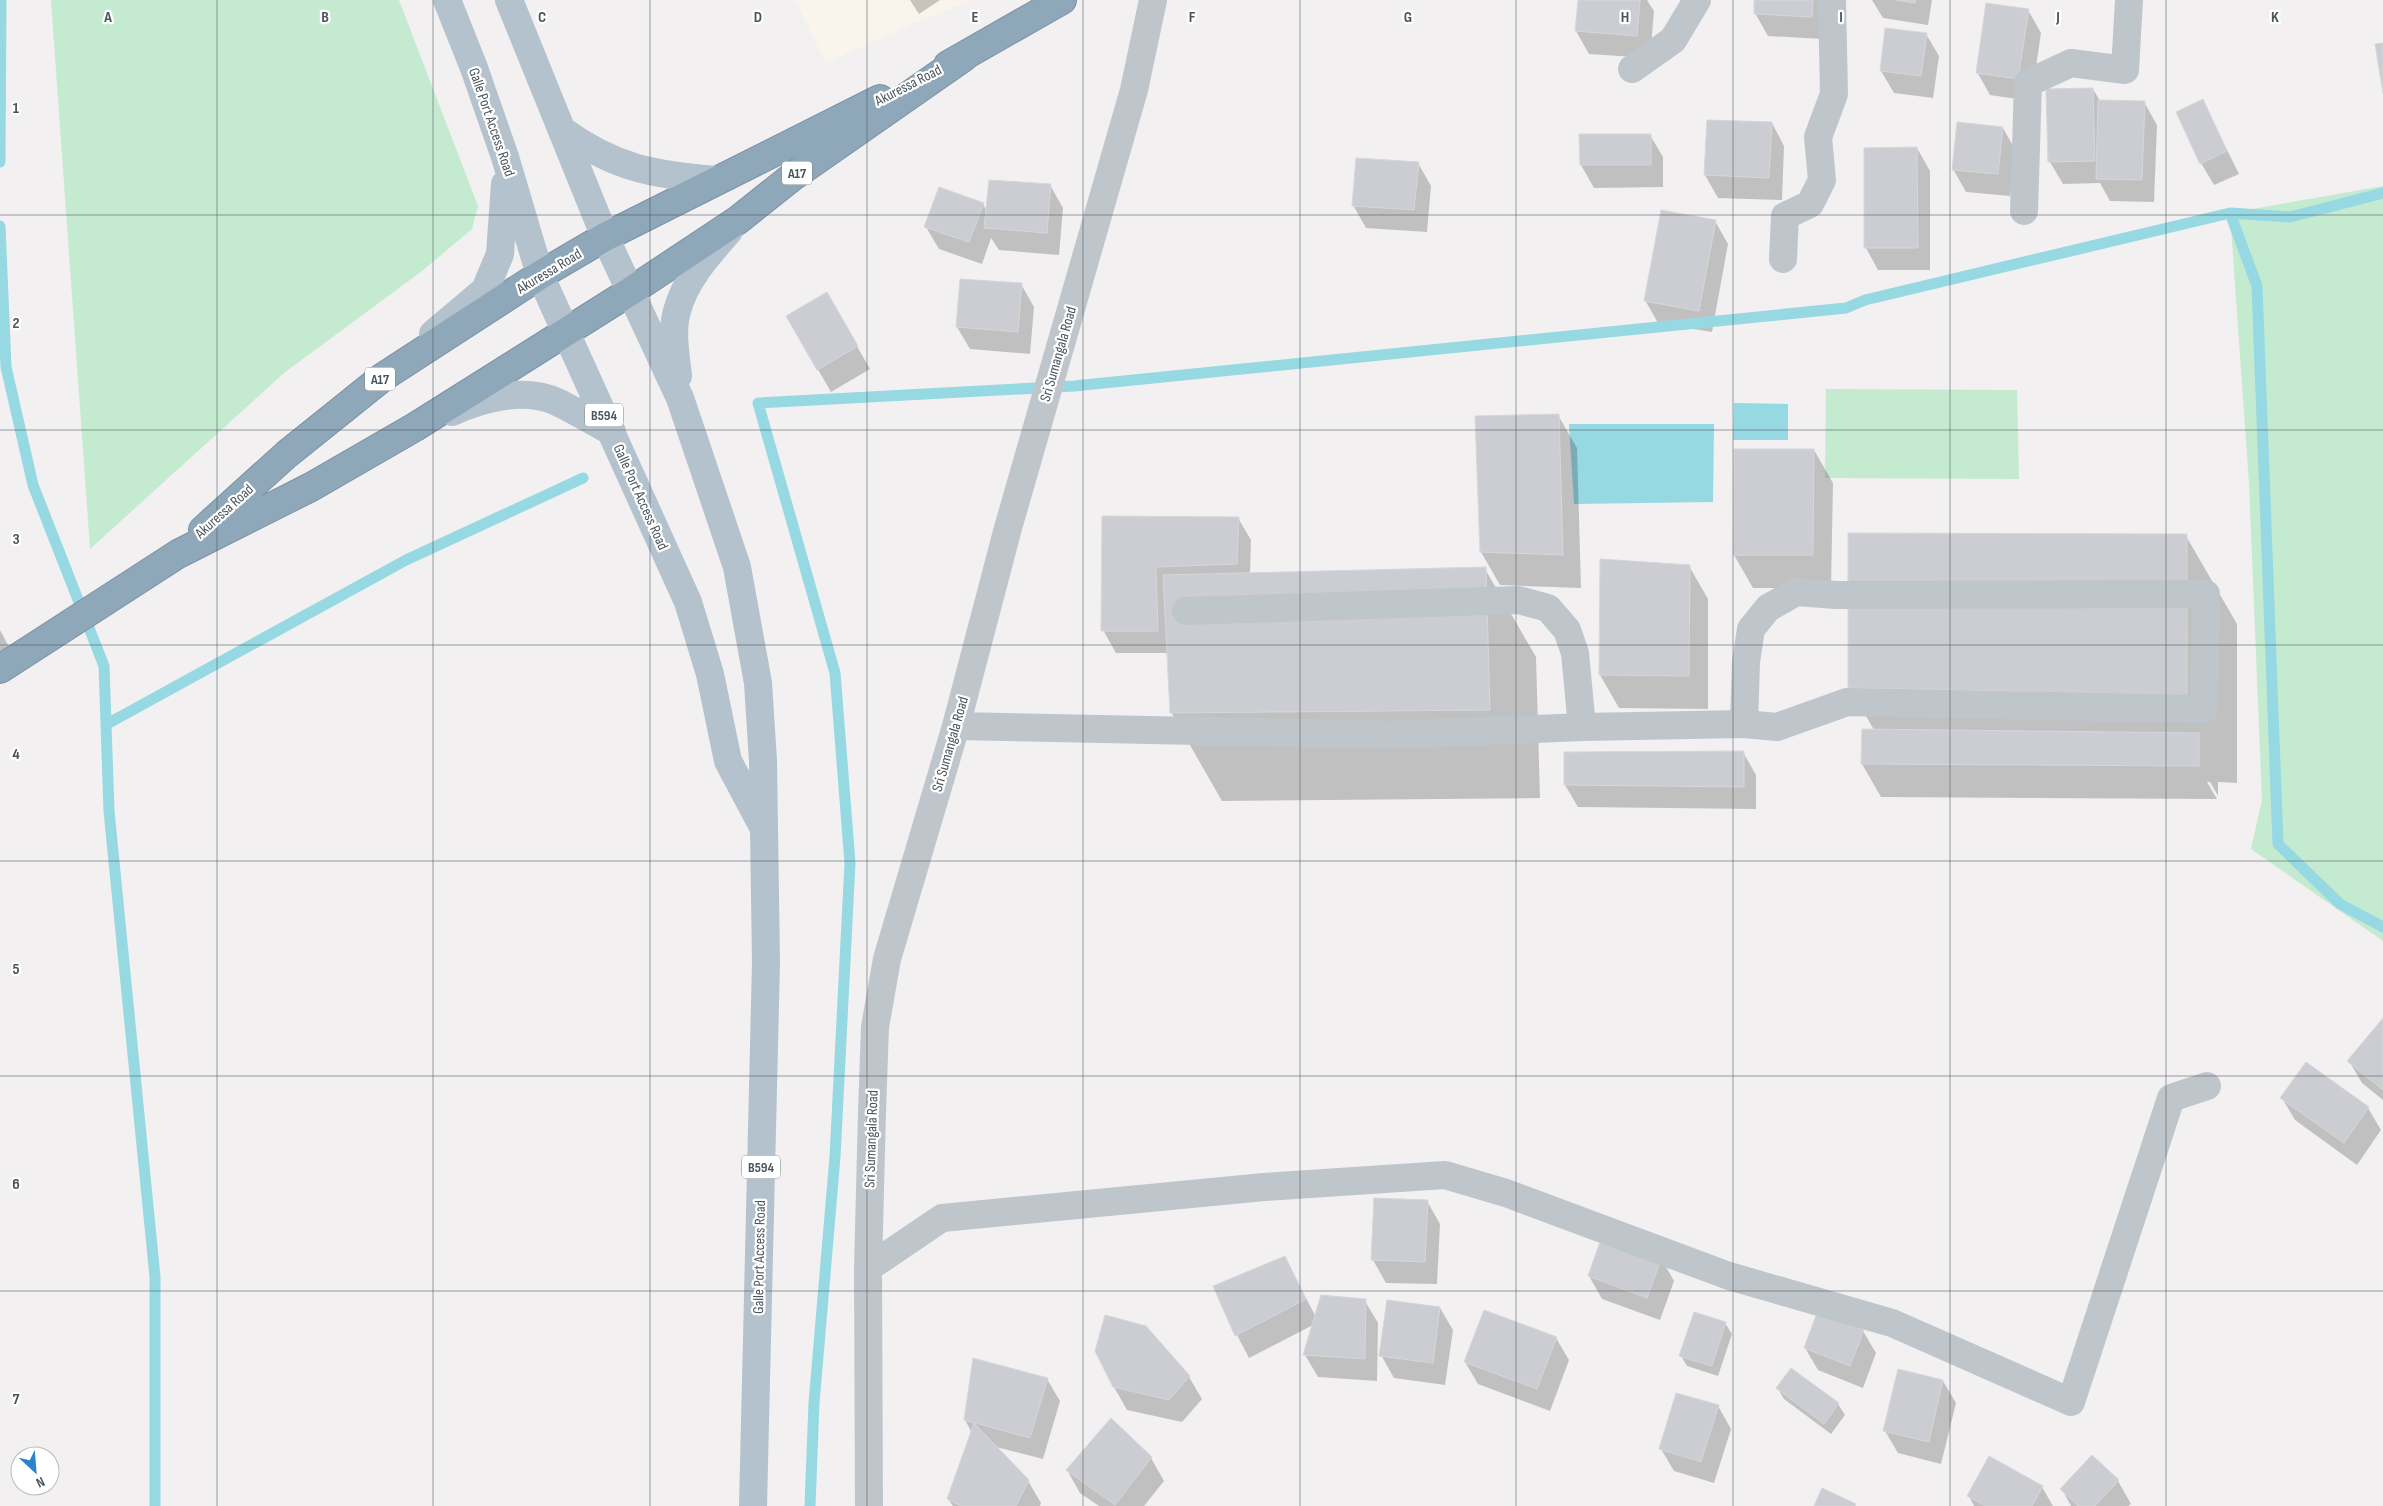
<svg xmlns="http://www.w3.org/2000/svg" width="2383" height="1506" font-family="'Sofia Sans Condensed',sans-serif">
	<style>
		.commercial { fill: #faf5ec }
		.green { fill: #c4ebd0 }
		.water { fill: #96d9e3 }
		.shadow { fill: #0003 }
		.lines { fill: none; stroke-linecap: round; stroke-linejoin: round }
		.stream { stroke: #96d9e3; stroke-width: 11 }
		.building { fill: #cbcdd2; stroke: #d5d7db }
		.highway-casing { stroke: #7992a5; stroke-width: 30 }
		.street { stroke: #bec6cb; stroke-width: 28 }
		.primary { stroke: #b3c2cc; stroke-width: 28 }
		.highway { stroke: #8ea7b9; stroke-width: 28 }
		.grid { fill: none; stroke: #4a555c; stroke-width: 1; stroke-opacity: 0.55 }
		.labels { text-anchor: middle; stroke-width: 4.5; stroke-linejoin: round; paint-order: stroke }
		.shield { fill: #fff; stroke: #80888d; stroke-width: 1 }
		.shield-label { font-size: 14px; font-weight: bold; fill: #4a555c }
		.street-label { font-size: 15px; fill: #4a555c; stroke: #fff }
		.grid-label { font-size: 16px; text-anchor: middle; font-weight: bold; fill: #4a555c; stroke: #fff; stroke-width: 4.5; stroke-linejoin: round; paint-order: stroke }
	</style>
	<rect width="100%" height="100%" fill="#f2f0f1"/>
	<path class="commercial" d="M795,0H973L916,22L826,63Z"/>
	<path class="green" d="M51,0H399L478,206L472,229L422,271L284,373L90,549Z
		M2383,186V941L2251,849L2262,800L2249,484L2230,213Z
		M1826,389L2017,390L2019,479L1825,478Z"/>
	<path class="water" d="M1734,403L1788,404V440H1733Z
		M1569,424H1714L1713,502L1574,504Z"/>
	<path class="shadow" d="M910,0H940L919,14Z
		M1579,0H1647L1654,11L1650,58L1589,54L1576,31Z
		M1756,0H1827L1824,39L1768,36L1755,13Z
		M1872,0H1932L1928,25L1883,18Z
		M2028,10L2041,33L2031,101L1990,95L1977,72Z
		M1926,34L1939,56L1933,98L1894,93L1881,71Z
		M2093,89L2100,101L2144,102L2157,125L2154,202L2110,201L2100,183L2063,184L2050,162L2048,90Z
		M2203,101L2239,174L2214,185L2201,163Z
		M1708,121L1772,123L1784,146L1782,200L1718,198L1705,175Z
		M2003,128L2016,151L2010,196L1966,192L1953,169Z
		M1581,135H1650L1663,157V187L1594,188L1581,165Z
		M1917,148L1930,171V270H1878L1866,248Z
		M1418,163L1431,186L1427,232L1366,228L1353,205Z
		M1050,185L1063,208L1059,255L999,250L991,238L982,264L939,249L926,227L983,204L987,212Z
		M1715,221L1728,244L1712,332L1658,323L1645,300Z
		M1021,284L1034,307L1030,354L970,349L957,327Z
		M827,294L870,369L831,392L787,316Z
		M1558,415L1577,448L1581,588L1500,585L1481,552L1477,417Z
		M1736,450H1814L1833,483L1831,588H1753L1734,555Z
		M1103,517L1238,518L1251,540L1250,574L1485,569L1536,657L1540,798L1222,801L1171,712L1169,653H1116L1103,630Z
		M2186,536L2237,624V783L2218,782V796L2210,782H2207L2217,799L1881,797L1862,764L1874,730L1850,688Z
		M1689,566L1708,599V709L1619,708L1600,675Z
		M0,630L16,660L0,667Z
		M1743,752L1756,775V809L1578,807L1565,785Z
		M2383,1020V1100L2362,1083L2349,1061Z
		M2282,1098L2368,1108L2381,1130L2357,1165L2295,1120Z
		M1375,1199L1427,1201L1440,1224L1437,1284L1386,1283L1373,1260Z
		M1284,1257L1316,1317L1365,1301L1378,1323L1377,1381L1318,1377L1305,1355L1313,1325L1249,1358L1237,1335L1215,1286Z
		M1661,1258L1674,1281L1660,1320L1602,1299L1589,1276Z
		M1440,1308L1453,1330L1445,1385L1394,1378L1381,1355Z
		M1725,1323L1732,1334L1718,1376L1687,1366L1681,1356Z
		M1863,1331L1876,1353L1863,1388L1818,1370L1805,1348Z
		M1556,1338L1569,1360L1550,1411L1478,1384L1465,1362Z
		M1792,1370L1838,1404L1845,1415L1831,1434L1784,1399L1778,1389Z
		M1189,1377L1202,1399L1182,1422L1127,1410L1114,1387Z
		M1047,1379L1060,1401L1043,1459L996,1447L1028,1481L1041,1503L1040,1506H953L948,1499L972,1433L965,1420Z
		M1943,1381L1956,1403L1941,1464L1898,1453L1885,1431Z
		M1718,1406L1731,1429L1714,1483L1674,1471L1661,1449Z
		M1151,1458L1164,1481L1144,1506H1099L1080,1493L1067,1470Z
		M2118,1481L2131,1504L2128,1506H2071L2062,1489Z
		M2042,1487L2053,1506H1974L1969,1496Z"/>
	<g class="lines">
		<path class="stream" d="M0,162L1,0
			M2230,213L2257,286L2278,844L2340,904L2383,927
			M0,226L6,367L33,485L104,666L109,811L155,1277V1506
			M107,724L406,560L583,478
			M810,1506L814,1403L835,1157L850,863L835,673L758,403L1074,386L1846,308L1865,300L2230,213L2290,217L2383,193"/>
	</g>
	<path class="building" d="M1578,0H1640L1637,36L1575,31Z
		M1754,0H1813L1812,17L1754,14Z
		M1895,0H1916L1915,3Z
		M1986,3L2029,9L2018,79L1976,73Z
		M1885,28L1927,33L1921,76L1880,71Z
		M2383,43V93L2375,44Z
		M2093,88L2095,161L2048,162L2046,89Z
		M2203,99L2227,151L2200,164L2176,112Z
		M2098,100L2145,101L2142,180L2096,179Z
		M1707,120L1772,122L1769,178L1704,175Z
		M1957,122L2003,127L1998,174L1952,170Z
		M1579,134H1651V165H1580Z
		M1917,147L1918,248H1864V148Z
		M1356,158L1419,162L1414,210L1352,206Z
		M989,180L1051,184L1047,233L984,228Z
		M939,187L984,203L969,242L924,227Z
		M1661,210L1716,220L1699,311L1644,301Z
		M960,279L1022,283L1018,332L956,327Z
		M827,292L858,346L817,370L786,316Z
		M1559,414L1563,555L1480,552L1475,416Z
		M1734,449H1814L1813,555H1733Z
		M1102,516L1239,517L1237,564L1156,567L1158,631H1101Z
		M1848,533L2187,534V695L1848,688Z
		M1600,559L1690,565L1689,676L1599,675Z
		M1486,567L1490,710L1170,713L1163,575Z
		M1862,729L2199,733V766L1861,764Z
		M1744,751V787L1564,785V752Z
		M2383,1018V1090L2347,1061Z
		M2306,1062L2369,1107L2344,1143L2280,1098Z
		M1374,1198L1428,1200L1425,1262L1371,1260Z
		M1602,1236L1662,1257L1647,1298L1588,1276Z
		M1285,1256L1306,1299L1235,1336L1213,1286Z
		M1321,1295L1366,1299L1365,1359L1303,1355Z
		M1387,1300L1440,1307L1433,1363L1379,1356Z
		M1484,1310L1557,1337L1537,1389L1464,1362Z
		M1694,1312L1726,1322L1712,1366L1679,1356Z
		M1817,1313L1864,1330L1850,1366L1804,1348Z
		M1105,1315L1146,1326L1190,1376L1169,1400L1113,1387L1095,1351Z
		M973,1358L1048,1378L1030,1438L964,1420Z
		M1791,1368L1839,1403L1824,1424L1776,1388Z
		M1898,1369L1943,1380L1929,1442L1883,1431Z
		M1676,1393L1719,1405L1701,1462L1659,1449Z
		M1111,1418L1152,1457L1115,1505L1066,1470Z
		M974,1423L1029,1480L1016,1506H961L947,1499Z
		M2092,1455L2119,1480L2095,1506H2078L2060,1489Z
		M1989,1456L2043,1486L2032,1506H1986L1967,1496Z
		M1822,1488L1856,1504L1855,1506H1814Z"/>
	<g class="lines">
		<g class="highway-casing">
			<path id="highway" d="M948,65L1062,0
				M203,530L287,454L383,377L540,275L605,237L880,99
				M0,669L178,554L311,487L415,427L631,291L738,220L792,177L964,57"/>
		</g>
		<path class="street" d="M1632,69L1673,40L1697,0
			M2024,211L2028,83L2071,63L2125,70L2129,0
			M1783,259L1785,216L1810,204L1822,180L1818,137L1834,94L1832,0
			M1186,611L1518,600L1548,608L1567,630L1575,653L1582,727
			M956,726L1389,735L1582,727L1744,724L1777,727L1847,702L2204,709L2206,594L1836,595L1796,592L1768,608L1751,629L1746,662L1744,724
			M868,1268L942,1218L1264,1187L1445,1175L1506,1193L1729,1276L1892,1323L2071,1402L2171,1098L2207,1086
			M869,1506L868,1268L872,1112L875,1027L887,959L956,726L1008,528L1134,90L1153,0"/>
		<path class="primary" d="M447,0L474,68L505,157L540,275L688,602L710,674L728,761L762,825
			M509,0L605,237L680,398L737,567L758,683L763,761L766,962L753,1506
			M562,130C614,168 654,175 717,180
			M433,334L485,290L500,254L505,184
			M678,376C676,356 671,331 677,311C685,280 708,255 729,231
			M452,412C483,398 524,387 557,402C576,411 594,422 612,432"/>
		<use href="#highway" class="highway"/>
	</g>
	<path class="grid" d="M217,0V1506M433,0V1506M650,0V1506M867,0V1506M1083,0V1506M1300,0V1506M1516,0V1506M1733,0V1506M1950,0V1506M2166,0V1506M0,215H2383M0,430H2383M0,645H2383M0,861H2383M0,1076H2383M0,1291H2383"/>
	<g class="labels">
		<g class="shield">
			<rect x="782" y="161.5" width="30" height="23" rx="4"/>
			<rect x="365" y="367.5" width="30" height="23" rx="4"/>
			<rect x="585" y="403.5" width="38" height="23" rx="4"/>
			<rect x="742" y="1155.5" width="38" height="23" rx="4"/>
		</g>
		<g class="shield-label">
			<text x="797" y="178">A17</text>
			<text x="380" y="384">A17</text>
			<text x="604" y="420">B594</text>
			<text x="761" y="1172">B594</text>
		</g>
		<g class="street-label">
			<text transform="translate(908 85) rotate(-27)" y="5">Akuressa Road</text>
			<text transform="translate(492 122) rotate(71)" y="5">Galle Port Access Road</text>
			<text transform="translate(549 271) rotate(-31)" y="5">Akuressa Road</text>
			<text transform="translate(1058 354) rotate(-74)" y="5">Sri Sumangala Road</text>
			<text transform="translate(641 497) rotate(66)" y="5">Galle Port Access Road</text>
			<text transform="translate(224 511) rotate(-42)" y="5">Akuressa Road</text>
			<text transform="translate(950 744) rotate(-74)" y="5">Sri Sumangala Road</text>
			<text transform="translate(871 1139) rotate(-88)" y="5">Sri Sumangala Road</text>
			<text transform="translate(759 1257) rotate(-89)" y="5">Galle Port Access Road</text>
		</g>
	</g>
	<g class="grid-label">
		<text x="108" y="22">A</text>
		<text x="325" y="22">B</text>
		<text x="542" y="22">C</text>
		<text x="758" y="22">D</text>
		<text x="975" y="22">E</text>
		<text x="1192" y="22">F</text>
		<text x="1408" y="22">G</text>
		<text x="1625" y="22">H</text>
		<text x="1841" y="22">I</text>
		<text x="2058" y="22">J</text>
		<text x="2275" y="22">K</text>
		<text x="16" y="113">1</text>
		<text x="16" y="328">2</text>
		<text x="16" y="544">3</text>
		<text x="16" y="759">4</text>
		<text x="16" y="974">5</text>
		<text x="16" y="1189">6</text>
		<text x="16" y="1404">7</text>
	</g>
	<g transform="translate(35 1471) rotate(154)"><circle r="24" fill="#ffffff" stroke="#b7bbbe"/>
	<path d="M0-4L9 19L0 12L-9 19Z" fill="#2d82cf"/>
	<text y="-8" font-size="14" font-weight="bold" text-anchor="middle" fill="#4a555c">N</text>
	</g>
</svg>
